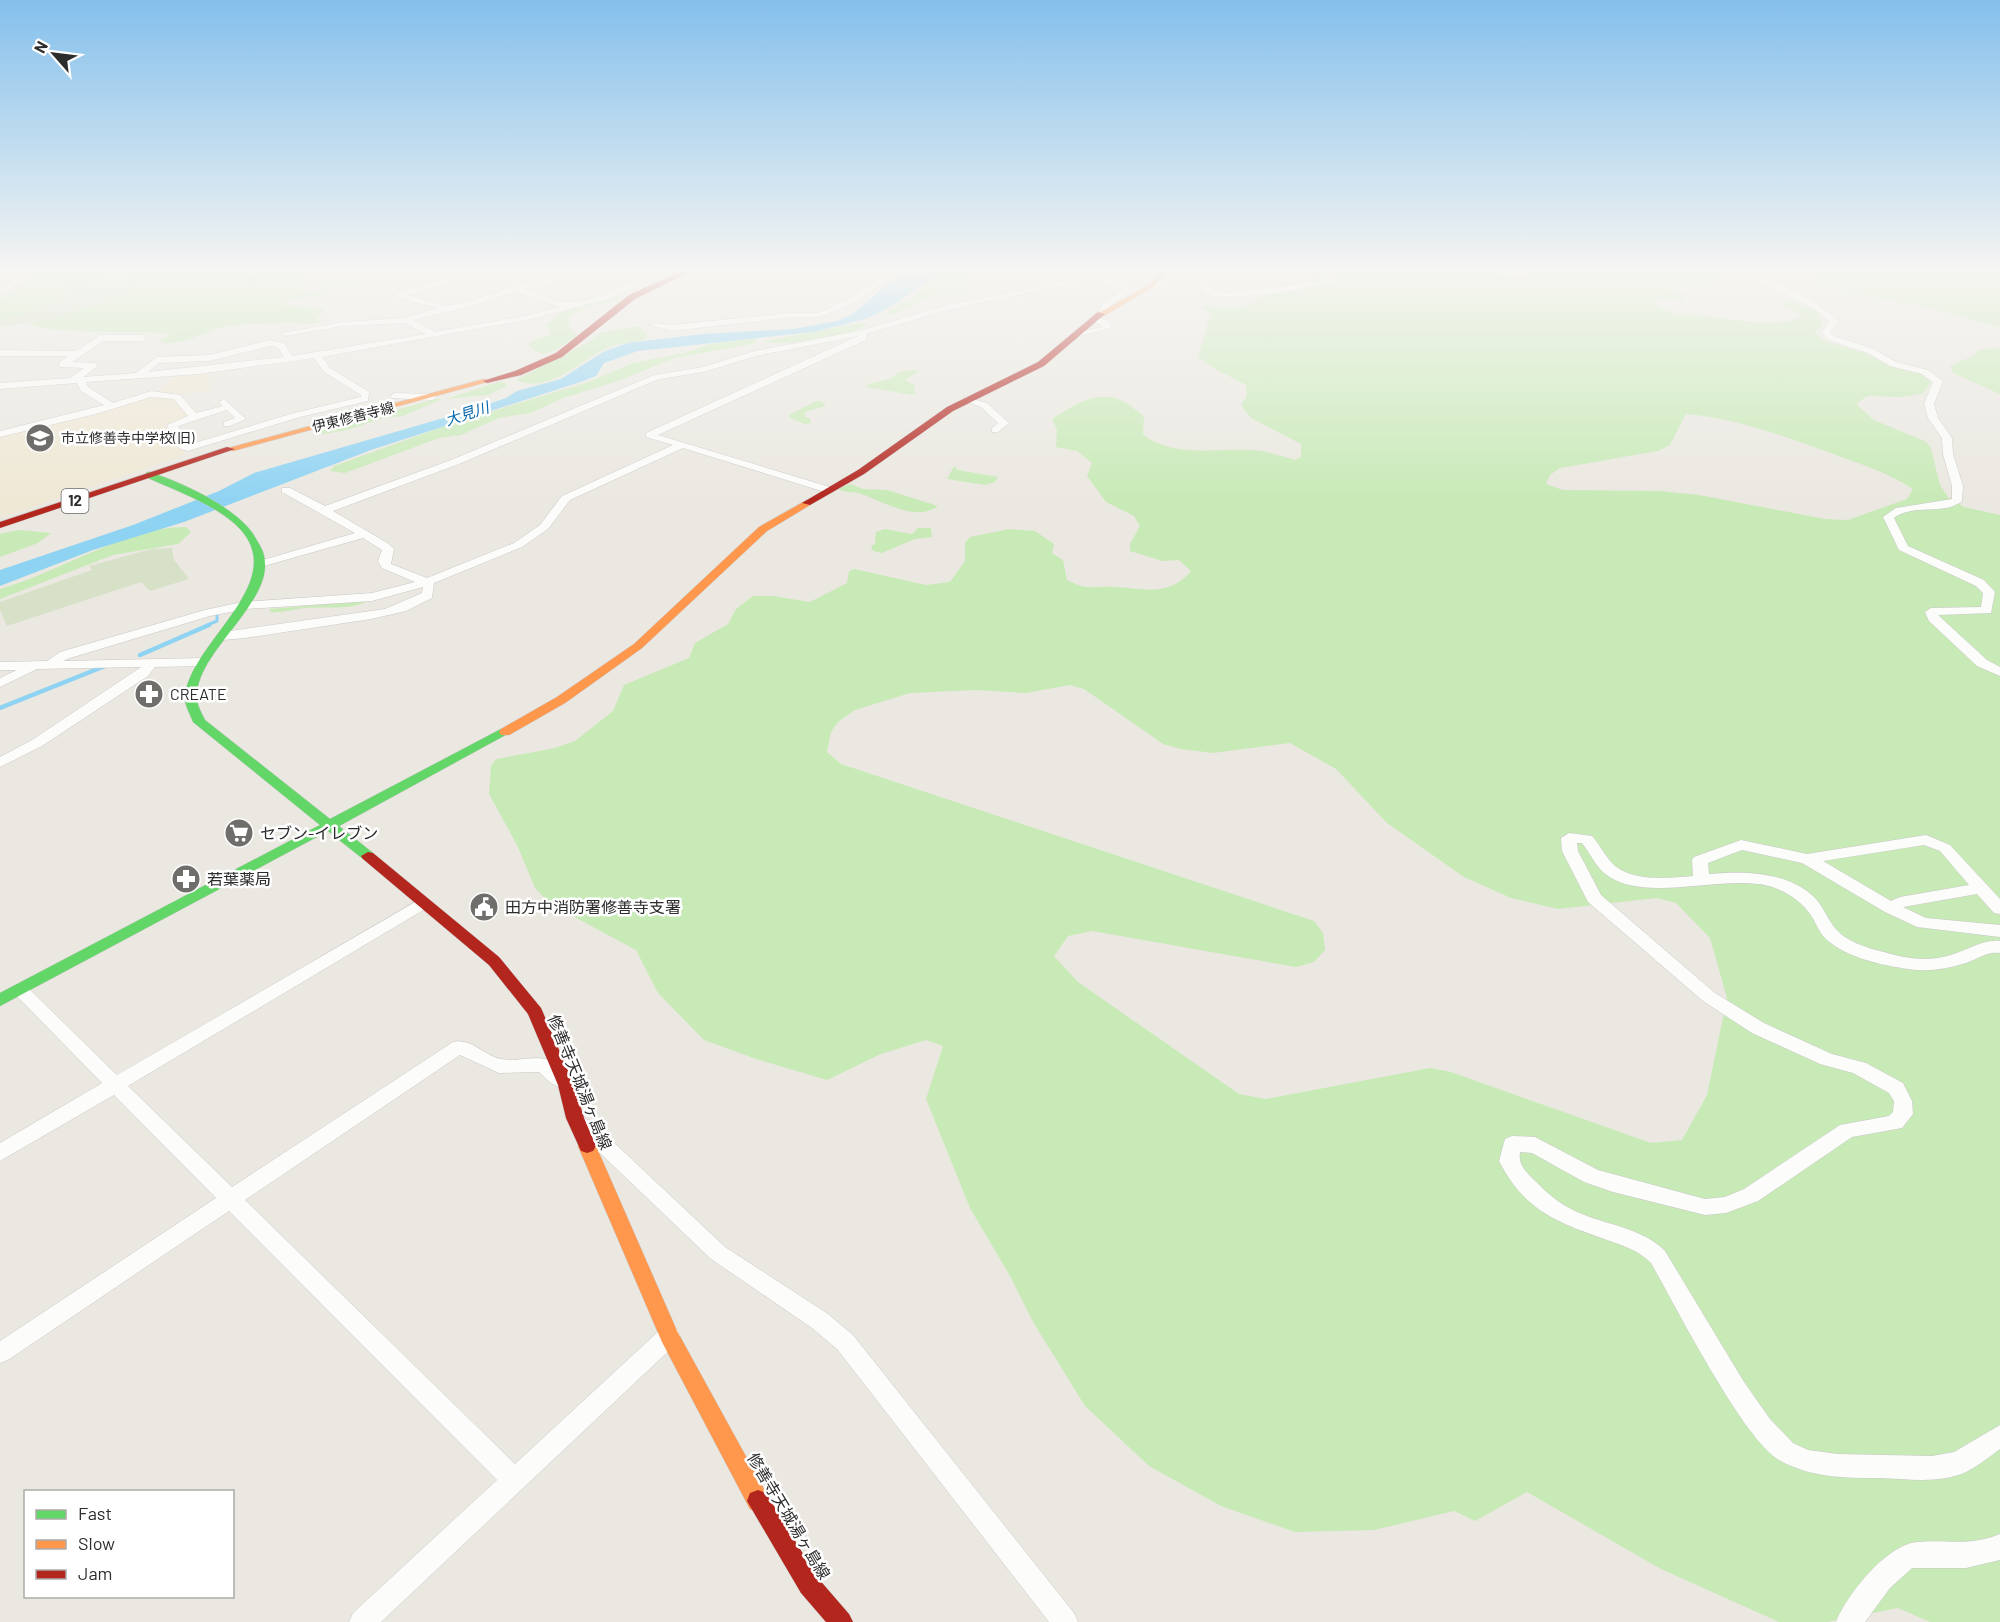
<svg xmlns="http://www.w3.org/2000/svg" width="2000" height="1622" font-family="Barlow,'Noto Sans JP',sans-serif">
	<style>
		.education { fill: #efe8d5 }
		.green { fill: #c8eab7; fill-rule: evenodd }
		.cemetery { fill: #d6e1c8 }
		.water { fill: #8fd3f3 }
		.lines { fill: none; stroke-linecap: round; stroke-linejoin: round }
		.stream-far1 { stroke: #8fd3f3; stroke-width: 3 }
		.stream { stroke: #8fd3f3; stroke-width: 4.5 }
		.street-casing { stroke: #c8c7c7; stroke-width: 1 }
		.fast-casing { stroke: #c8c7c7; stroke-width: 1 }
		.slow-casing { stroke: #c8c7c7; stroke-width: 1 }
		.jam-casing { stroke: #c8c7c7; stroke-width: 1 }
		.street { fill: #fcfcfa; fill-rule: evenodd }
		.fast { fill: #63d668; fill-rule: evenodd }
		.slow { fill: #ff974d; fill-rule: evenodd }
		.jam { fill: #b3261e; fill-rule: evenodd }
		.labels { text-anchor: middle; stroke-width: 5; stroke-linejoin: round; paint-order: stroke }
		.far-street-label { font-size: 14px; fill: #2c2c2c; stroke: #fff }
		.far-poi-label { font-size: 14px; fill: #2c2c2c; stroke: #fff; text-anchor: start }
		.far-water-label { font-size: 15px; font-style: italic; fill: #0066ac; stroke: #fff }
		.shield { fill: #fff; stroke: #6b6b6b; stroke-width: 1.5 }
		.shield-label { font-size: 15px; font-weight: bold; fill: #2c2c2c }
		.poi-label { font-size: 16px; fill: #2c2c2c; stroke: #fff; text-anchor: start }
		.street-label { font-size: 16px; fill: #2c2c2c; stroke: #fff }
	</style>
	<rect width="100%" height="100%" fill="#ebe8e1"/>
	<path class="education" d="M208,373L210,390L181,394L156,392L176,376Z
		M150,395L173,399L189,417L164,425L186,454L4,517L0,516V435Z"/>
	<path class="green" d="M39,272H307L301,290L331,294L283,301V304L322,309L324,312L317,318L320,322C306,326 297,322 283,323C263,324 240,323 221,328C208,331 170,350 159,341L171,333L75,331L40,328L28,324L77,310L112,278L65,288L67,294L51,305L0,322V300Z
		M944,272L974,274L961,284L972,287L971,289C961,297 951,293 940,295C921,299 902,316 882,314L915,296L929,281Z
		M1324,272H1480L1528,278L1545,272L1707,273L1720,276L1721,280L1699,287L1669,289L1686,295L1683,300L1662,299L1656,302L1657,306L1676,314L1690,313C1718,317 1781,331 1803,315L1780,304C1796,298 1803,306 1817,311L1823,325L1815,333L1827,342L1865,353L1896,368L1918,372L1931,382L1923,393C1913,395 1903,398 1893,397C1877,397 1867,391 1857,405L1874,420L1925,441L1931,448L1940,485L1948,497L1964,507L2000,515V1622H1930L1898,1608L1827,1622H1779L1661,1569L1527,1492L1475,1521L1454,1511L1374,1530L1295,1532L1221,1506L1149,1466L1085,1406L1033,1322L1010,1276L970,1208L926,1099L943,1046L926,1040L881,1054L827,1080L756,1059L704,1040L658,993L636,950L550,904L535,888L517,845L489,794L491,766L496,759L555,748L575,741L613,711L624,685L689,658L695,643L728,624L736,609L753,596H773L810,602L847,583L849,571L854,569L926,585L950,582L965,561V543L970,537L1009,529L1035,531L1054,544L1052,553L1063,560L1067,580C1089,591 1090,586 1113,587C1144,588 1168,598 1191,571L1179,560L1163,561L1130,551V544L1140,526L1134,516L1106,502L1087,476L1092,463L1077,451L1056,447L1057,430L1052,419C1072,406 1096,390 1121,400C1129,403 1137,412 1144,416L1143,434C1170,458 1220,448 1253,450C1267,451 1281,456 1295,460L1301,457V444L1251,418L1241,405L1247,396L1246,385L1211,367L1198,356L1208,326L1206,320L1212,316L1202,307C1215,303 1226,310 1239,307C1261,303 1264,290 1279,285C1294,281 1312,283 1324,272ZM1686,414C1736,418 1786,437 1833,454C1861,464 1888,473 1913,489L1907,499L1848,520L1825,519L1699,495L1661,491L1563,490L1546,484L1550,475L1560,468L1658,451L1670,445ZM1070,685L1084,689L1163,744L1181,749L1213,753L1290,743L1336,769L1387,823L1464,877L1511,898L1558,909L1657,898L1676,903L1710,938L1727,998L1707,1095L1682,1140L1651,1143L1451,1072L1430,1068L1266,1099L1239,1094L1078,982L1054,956L1068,936L1092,931L1296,967L1314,962L1325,950L1323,933L1314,921L841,764L827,752L831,732L838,722L855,710L910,693L975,690L1026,693Z
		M1822,272H2000V328L1926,307L1820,287L1817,278Z
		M620,296L618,300L585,308L570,316L569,327L578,336L551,352L542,354L530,347L529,343L550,334L549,329L545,325L562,312Z
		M861,323L868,324C855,335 778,348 764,341Z
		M638,326L647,333V338C636,344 622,342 610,347C581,358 552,395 516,380L589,342L599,333Z
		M754,339L757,341L753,344L674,358L621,380L563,398L531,413L499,418L461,435L439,438L345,473L330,471L334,466L450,424L588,382L633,363L685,353L710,344Z
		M2000,347V394L1953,373L1950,366L1973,356L1978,350Z
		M916,370L920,371L905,380L915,385L913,390L917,392L913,395L866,387L868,384L890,379L899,372Z
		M498,382L506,383V386L488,395L446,399Z
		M436,399H442L403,416L383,418L347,430L324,434L318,431Z
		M816,401H822L826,406L805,412V417L810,419L811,423L804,424L790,418L789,415Z
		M954,466L958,470L998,477L995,482L985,485L947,479Z
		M850,484L863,489L887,490L938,506C916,523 883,501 861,494C853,491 845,493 838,489Z
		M186,527L191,532L178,544L113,555L0,599V589C56,574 128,526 186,527Z
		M918,528H931L932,537L915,539L882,553L873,551L871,546L875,544L876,532L885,529L912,534Z
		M19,530L51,533L38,543L0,557V534Z
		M367,601C349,611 325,606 305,608C294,609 282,613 271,612L269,609Z"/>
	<path class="cemetery" d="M347,272H375L378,278L367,280L360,290H323L315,287L322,278Z
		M121,277L131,285L126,295L48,320L0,327V322L60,300L66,294L64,288L103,279Z
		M172,548L174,560L189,579L150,591L141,582L7,626L0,610V602L92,570L89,566L152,549Z"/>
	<path class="water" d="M903,272H940L892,306L868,318L814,332L638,351L604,363L596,376L580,382L371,450L184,522L93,550L0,586V570L133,525L219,491L254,473L471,410L506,398L517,391L561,379L603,352L627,343L702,334L793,329L837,321L851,315Z"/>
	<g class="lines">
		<path class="stream-far1" d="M205,626L217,621V615"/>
		<path class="stream" d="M140,655L209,625
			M0,708L105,666"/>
		<g class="street-casing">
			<path id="street" d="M23,272H31L0,295V289Z
				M519,272L520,286L575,272H590L525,289C536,293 552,302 564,302C601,305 633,272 669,272L611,298L531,319L322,357L330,368L369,392L368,401L300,417L188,451L180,449L167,425L188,416L174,399L151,397L96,414L0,437V431L104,405L81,391L77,383L0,389V383L70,378L84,368L59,367V363L68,356H0V350L76,351L101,335H142L146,338L142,341H103L72,362L97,363V367L83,377L136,373L157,357L209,355L270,340L284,343L292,356L426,334L405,323L343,326L286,336L282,333L343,322L405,318L437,308L396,297V293L450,278ZM511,277L512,287L468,302L446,306L408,295L451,282ZM515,291L560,307L530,315L435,332L413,320L473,306ZM270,346L278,347L284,357L148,372L159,363L209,361ZM314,358L324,372L361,395V397L294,413L188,445L178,426L227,410L235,418L224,422V426H230L246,419L224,399L219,402L223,406L196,413L180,395L151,391L113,403L88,387L86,382L199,374Z
				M874,272H882L885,282L855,303L819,317H791L672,331L650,325L654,323L672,325L791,313H818L849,299L877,280L873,276Z
				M1098,272H1110L1102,276L1133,287L1108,308L1105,315L1098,313L1102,305L1123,288L1094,279L947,310L866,334V340L658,435L833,488V492H825L683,448L570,500L548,529L522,547L434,583L432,598L406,611L371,619L245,638L223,640L217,636L223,632L385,609L422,593L423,587L372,601L246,609L210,616L70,658L63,661L204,658L210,662L204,666L155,667L148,676L42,746L0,767V757L32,740L141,667L37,669L0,687V678L17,670H0V662L47,661L60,652L205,610L242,602L372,593L415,582L382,568L378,561L382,550L363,538L264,566H256V562L355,533L282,492V488H290L325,506L451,460L654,375L703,367L755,351L859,331L947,305L1068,281ZM858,336L646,433V437L673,445L562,496L540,525L514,543L427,578L391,564L394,549L389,544L333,511L459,464L659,379L704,372L756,356Z
				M1330,272H1338L1336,280C1307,291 1237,300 1207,295L1194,278L1155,285L1151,283L1196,273L1212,291L1229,293L1319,281L1329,277Z
				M1489,272H1536L1520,278Z
				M1737,272C1765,272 1820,300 1838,322L1830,332L1834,336L1874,349L1896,362L1928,370L1943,381L1934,404L1938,418L1952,438L1953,454L1963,486L1962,501C1944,516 1913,503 1894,518L1908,546L1984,580L1995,592L1991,613L1938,615L1987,660L2000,667V676L1977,666L1929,621L1925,612L1931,608L1981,607L1983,593L1976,586L1899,550L1883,517L1896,508L1952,499V486L1943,454L1942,438L1928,418L1924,404L1933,382L1922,374L1890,366L1868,353L1828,340L1822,332L1830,322C1803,296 1767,290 1737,272Z
				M1093,317H1099L1110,323L1111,328L1076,337V333L1103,327L1093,321Z
				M395,393L432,394L437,397L432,400L392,398L390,396Z
				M965,397L987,403L1009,423L998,432H992V428L998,423L981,407L965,401Z
				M1569,833L1592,836C1600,845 1606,858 1615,866C1636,882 1669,878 1693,876L1692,860L1694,857L1741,840L1807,854L1926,835L1950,845L2000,899V914L1994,913L1977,894L1903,907L1926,918L2000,925V937L1917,927L1885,912L1802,863L1742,850L1708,863L1709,874C1744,871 1786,871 1814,897C1823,906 1827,918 1835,928C1845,941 1867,948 1884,952C1904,958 1927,962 1947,956C1965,952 1982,939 2000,941V953C1988,951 1977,959 1966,963C1946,969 1928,972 1908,969C1881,965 1848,958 1827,940C1820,934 1817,925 1812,917C1803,902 1786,891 1769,886C1721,874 1643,905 1604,873C1595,865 1590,853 1582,843H1577L1578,851L1601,895L1715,993L1764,1023L1832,1054L1866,1063L1903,1083L1912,1101L1913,1114L1902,1128L1852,1137L1758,1201L1726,1213L1705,1215L1613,1192L1584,1182L1532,1153L1520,1152C1518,1164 1525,1171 1533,1179C1547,1193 1559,1204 1577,1212C1606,1225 1643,1228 1665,1251L1744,1382L1770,1419L1793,1443L1808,1450L1838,1454L1932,1456L1954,1452L2000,1425V1449C1989,1457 1978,1466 1966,1472C1940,1484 1908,1479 1880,1478C1845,1478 1811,1478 1779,1460C1743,1439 1675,1305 1651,1263C1638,1250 1624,1246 1607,1240C1556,1222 1525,1211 1499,1161L1505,1139L1512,1136L1535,1137L1598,1170L1705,1199L1725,1197L1744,1189L1840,1125L1889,1116L1893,1112L1894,1101L1889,1093L1853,1073L1820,1064L1752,1033L1703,1001L1588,902L1562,851L1561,838ZM1924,845L1940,851L1969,885L1900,897L1891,901L1823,861Z
				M424,897L432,902L430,906L128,1086L232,1187L453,1042C470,1037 485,1056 501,1059C517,1062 534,1055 550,1060L570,1081L568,1086C555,1090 548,1080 539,1072L499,1073L460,1055L245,1200L515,1464L661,1329L669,1326L677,1329L680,1336L677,1343L381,1622H349L353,1613L497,1480L229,1211L8,1360L0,1363V1341L216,1198L114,1095L0,1161V1143L102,1083L11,990L14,986H26L117,1075Z
				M584,1118L591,1121L725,1247L828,1314L853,1335L1074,1613L1078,1622H1049L837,1349L812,1328L711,1259L577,1131L574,1126L577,1121Z
				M2000,1534V1560L1966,1568H1912L1890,1588L1865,1622H1836C1847,1595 1886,1545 1917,1542C1948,1539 1968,1547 2000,1534Z"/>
		</g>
		<g class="fast-casing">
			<path id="fast" d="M149,472C180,481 242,510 256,539C259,544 263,550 264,556C275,603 193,653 197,699C197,705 202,714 205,720L330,819L501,729H509L511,732L339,826L373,853L375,856L373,859H363L328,831L0,1006V993L320,825L193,722C190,714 184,704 185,696C191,640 296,579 235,524C210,502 176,491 146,477V473Z"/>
		</g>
		<g class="slow-casing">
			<path id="slow" d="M1161,272H1168L1153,287L1104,316L1097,314L1149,285Z
				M484,379L491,381L233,451L225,449Z
				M807,500L810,501V505L767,531L642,648L565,703L509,735H501L499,732L501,729L557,697L634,644L759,527Z
				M587,1139L593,1141L596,1146L677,1331L766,1493L769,1501L766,1509L758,1512L750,1509L662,1342L578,1146L581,1141Z"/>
		</g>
		<g class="jam-casing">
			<path id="jam" d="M680,272H690L635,299L562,357L521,375L487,383L483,381L515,371L556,353L629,295Z
				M1098,312L1105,314L1044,366L953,411L864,474L810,505L802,503L858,470L947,407L1038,362Z
				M227,447L235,449L0,528V522Z
				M368,852L373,853L499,957L541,1008L574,1085L584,1118L596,1146L593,1151L587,1153L581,1151L566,1118L558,1085L528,1014L489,965L363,859L361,856Z
				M758,1490L766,1493L817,1577L849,1614L853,1622H826L801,1593L747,1501L750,1493Z"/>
		</g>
		<use href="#street" class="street"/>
		<use href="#fast" class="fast"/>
		<use href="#slow" class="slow"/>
		<use href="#jam" class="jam"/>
	</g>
	<linearGradient id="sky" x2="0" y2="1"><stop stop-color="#84c0ec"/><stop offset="0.54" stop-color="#f6f5f2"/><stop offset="1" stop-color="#f6f5f2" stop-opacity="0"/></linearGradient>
	<rect width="2000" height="500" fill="url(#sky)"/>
	<defs>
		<g id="school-disc" transform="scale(1.5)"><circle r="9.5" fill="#6f6e6b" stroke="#fff"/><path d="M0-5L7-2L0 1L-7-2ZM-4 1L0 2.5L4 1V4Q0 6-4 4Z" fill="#fff"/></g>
		<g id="pharmacy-disc" transform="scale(1.5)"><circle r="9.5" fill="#6f6e6b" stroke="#fff"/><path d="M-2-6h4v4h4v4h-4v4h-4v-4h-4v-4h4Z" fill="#fff"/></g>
		<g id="supermarket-disc" transform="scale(1.5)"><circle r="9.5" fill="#6f6e6b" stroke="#fff"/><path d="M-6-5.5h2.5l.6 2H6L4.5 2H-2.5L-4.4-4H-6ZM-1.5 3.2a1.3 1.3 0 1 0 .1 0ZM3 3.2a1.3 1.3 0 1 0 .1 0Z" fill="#fff"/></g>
		<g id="civic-disc" transform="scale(1.5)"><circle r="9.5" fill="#6f6e6b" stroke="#fff"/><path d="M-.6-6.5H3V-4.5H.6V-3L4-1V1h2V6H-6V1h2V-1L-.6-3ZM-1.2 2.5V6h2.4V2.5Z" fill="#fff"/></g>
	</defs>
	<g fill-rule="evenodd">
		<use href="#school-disc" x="40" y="438"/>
		<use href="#pharmacy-disc" x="149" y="694"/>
		<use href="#supermarket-disc" x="239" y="833"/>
		<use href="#pharmacy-disc" x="186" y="879"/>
		<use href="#civic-disc" x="484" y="907"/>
	</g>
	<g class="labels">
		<g class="far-street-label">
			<text transform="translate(353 417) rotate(-14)" y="5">伊東修善寺線</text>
		</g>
		<g class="far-poi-label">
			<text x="61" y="443">市立修善寺中学校(旧)</text>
		</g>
		<g class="far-water-label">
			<text transform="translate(467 414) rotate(-18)" y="5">大見川</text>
		</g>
		<rect class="shield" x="61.5" y="489" width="27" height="24" rx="4.5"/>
		<g class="shield-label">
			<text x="75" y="506">12</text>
		</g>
		<g class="poi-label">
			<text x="170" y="700">CREATE</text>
			<text x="260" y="839">セブン-イレブン</text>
			<text x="207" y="885">若葉薬局</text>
			<text x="505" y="913">田方中消防署修善寺支署</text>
		</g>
		<g class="street-label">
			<text transform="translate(580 1082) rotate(68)" y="6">修善寺天城湯ヶ島線</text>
			<text transform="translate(789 1516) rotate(59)" y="6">修善寺天城湯ヶ島線</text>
		</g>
	</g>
	<rect x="24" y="1490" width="210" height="108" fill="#ffffff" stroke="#ababab" stroke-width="1.5"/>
	<rect x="36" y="1510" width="30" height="9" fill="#63d668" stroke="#ababab" stroke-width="1.5"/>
	<text x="78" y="1520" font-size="18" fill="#2c2c2c">Fast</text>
	<rect x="36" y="1540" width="30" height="9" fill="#ff974d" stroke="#ababab" stroke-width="1.5"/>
	<text x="78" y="1550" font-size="18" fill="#2c2c2c">Slow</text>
	<rect x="36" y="1570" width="30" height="9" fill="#b3261e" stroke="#ababab" stroke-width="1.5"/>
	<text x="78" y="1580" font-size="18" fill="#2c2c2c">Jam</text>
	<g transform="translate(54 54) rotate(298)" stroke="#ffffff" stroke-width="4.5" paint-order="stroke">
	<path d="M0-4.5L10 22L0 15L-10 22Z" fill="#2c2c2c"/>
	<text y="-9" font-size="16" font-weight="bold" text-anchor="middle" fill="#2c2c2c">N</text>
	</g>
</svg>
